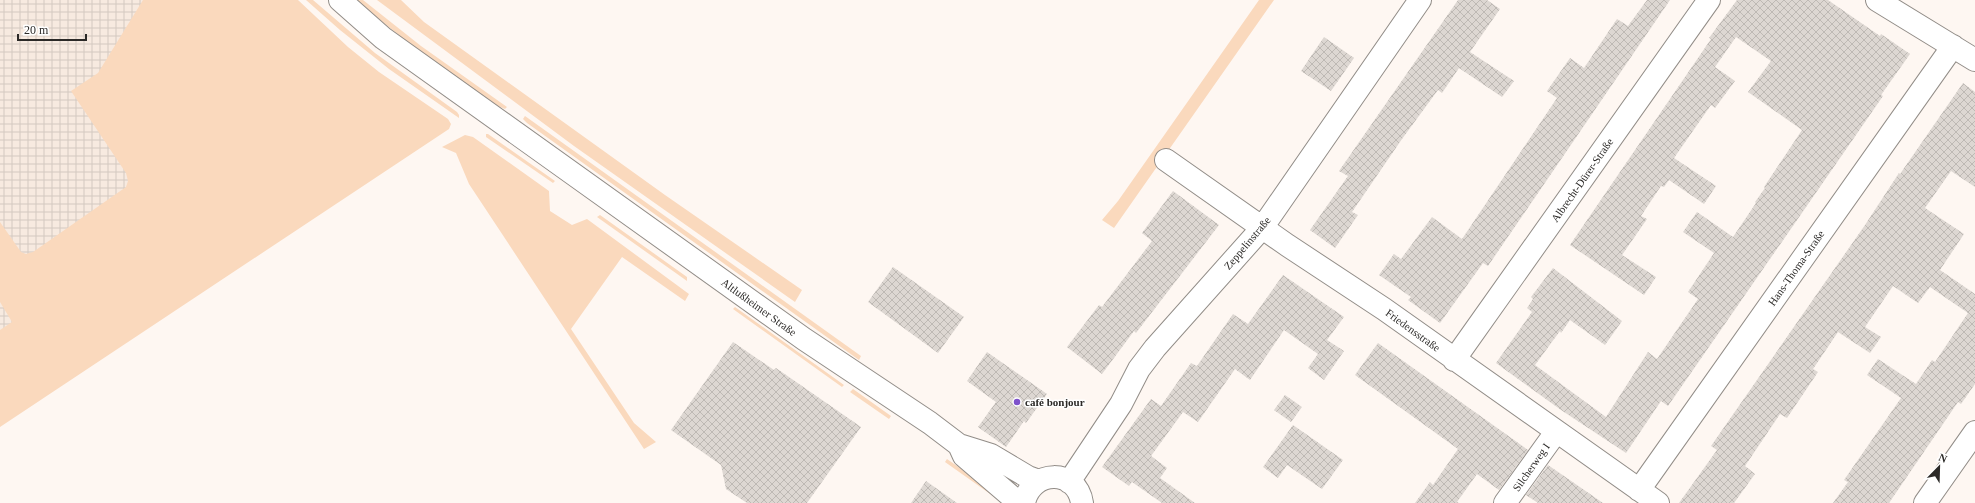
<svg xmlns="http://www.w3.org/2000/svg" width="1975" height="503" font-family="Georgia,serif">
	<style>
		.industrial { fill: url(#industrial-grid) }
		.grass { fill: #fad9bd }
		.building { fill: url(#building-cross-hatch) }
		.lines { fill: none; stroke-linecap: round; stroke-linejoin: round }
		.minor-casing { stroke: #928d88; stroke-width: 24 }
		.minor { stroke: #fff; stroke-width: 22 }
		.poi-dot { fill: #7e52cb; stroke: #fff; stroke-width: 1.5 }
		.labels { text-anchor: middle; stroke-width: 3; stroke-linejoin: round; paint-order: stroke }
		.street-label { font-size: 11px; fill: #2b2927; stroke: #fff }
		.poi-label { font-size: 11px; font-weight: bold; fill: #2b2927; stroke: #fff; text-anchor: start }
	</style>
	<defs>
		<pattern id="industrial-grid" width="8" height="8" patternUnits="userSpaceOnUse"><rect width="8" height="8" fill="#f7eae0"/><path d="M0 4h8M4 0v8" fill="none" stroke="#d4c9c0"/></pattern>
		<pattern id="building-cross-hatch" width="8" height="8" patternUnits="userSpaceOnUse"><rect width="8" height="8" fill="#ddd7d2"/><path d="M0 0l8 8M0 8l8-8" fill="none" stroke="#beb9b4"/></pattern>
	</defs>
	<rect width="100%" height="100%" fill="#fef7f2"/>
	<path class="industrial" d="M0,0H235L158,187L0,405Z"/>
	<path class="grass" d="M143,0H298L348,47L379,72L448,119L451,124L449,129L0,427V330L12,322L0,302V222L21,252L26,254L33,252L126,187L128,181L126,173L71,91L98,73Z
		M306,0H313L375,53L457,112L459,115V118L389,69L340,30Z
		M355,0H363L421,46L507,107L505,109L498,106L420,52Z
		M377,0H401L424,22L665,195L802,290L795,302L574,146Z
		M1259,0H1274L1114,228L1102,220L1118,201Z
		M525,116L861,356L859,360L527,123L523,119Z
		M486,134H488L555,181L553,183L486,137Z
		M465,135L473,137L549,191L550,211L572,225L587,219L689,294L685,301L622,257L571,329L634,423L656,442L644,449L469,184L456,153L442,147Z
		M600,215L687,277V281L597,217Z
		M735,307L844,385L842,387L733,309Z
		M853,389L891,416L889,419L850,392Z
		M947,459L1010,503H1003L945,462Z"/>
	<path class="building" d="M1458,0H1487L1500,9L1470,52L1514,81L1502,97L1459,68L1442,93L1438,90L1402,139L1352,212L1358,215L1335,248L1310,230L1348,176L1339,171Z
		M1647,0H1670L1488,266L1483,263L1440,323L1408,300L1411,297L1379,275L1394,254L1401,259L1432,217L1462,239L1557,98L1547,91L1570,58L1584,68L1617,19L1628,26Z
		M1737,0H1828L1880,36L1881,34L1910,54L1881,95L1883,96L1668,406L1661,401L1626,453L1561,410L1496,363L1532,312L1527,308L1533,299L1531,297L1553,268L1622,321L1605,345L1570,320L1561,333L1560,331L1535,365L1606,417L1648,352L1657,359L1698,299L1688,292L1714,253L1683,232L1697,212L1733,237L1756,203L1755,202L1765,188L1764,187L1802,130L1748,92L1771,61L1736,37L1715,67L1735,81L1715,108L1711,105L1674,158L1716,186L1704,204L1669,180L1664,187L1661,186L1641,216L1647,219L1622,255L1656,277L1644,295L1570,245L1711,39L1709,38Z
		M1324,37L1354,58L1331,91L1301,71Z
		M1963,83L1975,92V187L1951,171L1925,208L1964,234L1940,270L1975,294V384L1961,404L1958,402L1889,503H1833L1848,482L1844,480L1901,398L1867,375L1878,359L1916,384L1932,360L1935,362L1968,313L1930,287L1918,303L1893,286L1865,327L1881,337L1870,353L1838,332L1813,369L1818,372L1787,418L1780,414L1745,466L1755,474L1734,503H1679L1717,450L1711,446L1865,225L1899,173L1900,174Z
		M1173,191L1219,225L1136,333L1134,331L1102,374L1067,347L1099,305L1102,307L1152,241L1142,233Z
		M893,267L964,317L938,353L868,302Z
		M1283,275L1344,317L1327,340L1344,351L1324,380L1308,368L1318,354L1284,330L1250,380L1235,369L1198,422L1183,412L1151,456L1167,468L1160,478L1195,503H1162L1132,482L1129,486L1102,467L1151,399L1161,406L1191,363L1197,366L1233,314L1248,324Z
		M733,342L774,370L776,368L861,427L807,503H747L726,489L721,465L671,430Z
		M1378,343L1528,450L1499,490L1477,474L1457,502L1459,503H1415L1430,482L1433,485L1458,449L1355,375Z
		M987,352L1047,394L1026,423L1024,421L1006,447L978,427L996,402L967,381Z
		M1285,395L1302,407L1291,422L1274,410Z
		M1293,425L1343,460L1322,489L1287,465L1278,478L1263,467Z
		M1548,465L1603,503H1538L1526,495Z
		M926,481L957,503H911Z"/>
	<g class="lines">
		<g class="minor-casing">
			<path id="minor" d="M340,0L383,38L804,339L930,423L959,445L991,455L1028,477L1039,481
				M1877,0L1975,60
				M1166,160L1287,245L1384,309L1658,503
				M1454,360L1709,0
				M959,445L964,456L1019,503
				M1069,482L1121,404L1139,369L1155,348L1262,228L1420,0
				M1639,490L1953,46
				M1024,503C1031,469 1077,468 1082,503
				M1505,503L1556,432
				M1925,503L1975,432"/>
		</g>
		<use href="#minor" class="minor"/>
	</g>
	<circle class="poi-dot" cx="1017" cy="402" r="4"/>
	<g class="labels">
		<g class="street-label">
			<text transform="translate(1582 180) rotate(-55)" y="4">Albrecht-Dürer-Straße</text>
			<text transform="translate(1247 243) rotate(-50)" y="4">Zeppelinstraße</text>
			<text transform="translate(1796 268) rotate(-55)" y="4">Hans-Thoma-Straße</text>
			<text transform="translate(759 307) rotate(36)" y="4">Altlußheimer Straße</text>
			<text transform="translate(1413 330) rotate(36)" y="4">Friedensstraße</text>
			<text transform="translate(1531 467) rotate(-55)" y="4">Silcherweg I</text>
		</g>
		<g class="poi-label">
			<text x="1025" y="406">café bonjour</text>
		</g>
	</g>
	<g transform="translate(1939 467) rotate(23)" stroke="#ffffff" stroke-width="3" paint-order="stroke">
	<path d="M0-3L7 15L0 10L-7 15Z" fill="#2b2927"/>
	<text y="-6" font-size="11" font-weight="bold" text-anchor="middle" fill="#2b2927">N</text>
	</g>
	<path d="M18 34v6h68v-6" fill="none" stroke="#2b2927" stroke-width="2"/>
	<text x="24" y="34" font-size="12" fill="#2b2927" stroke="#ffffff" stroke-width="3" paint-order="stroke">20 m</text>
</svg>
